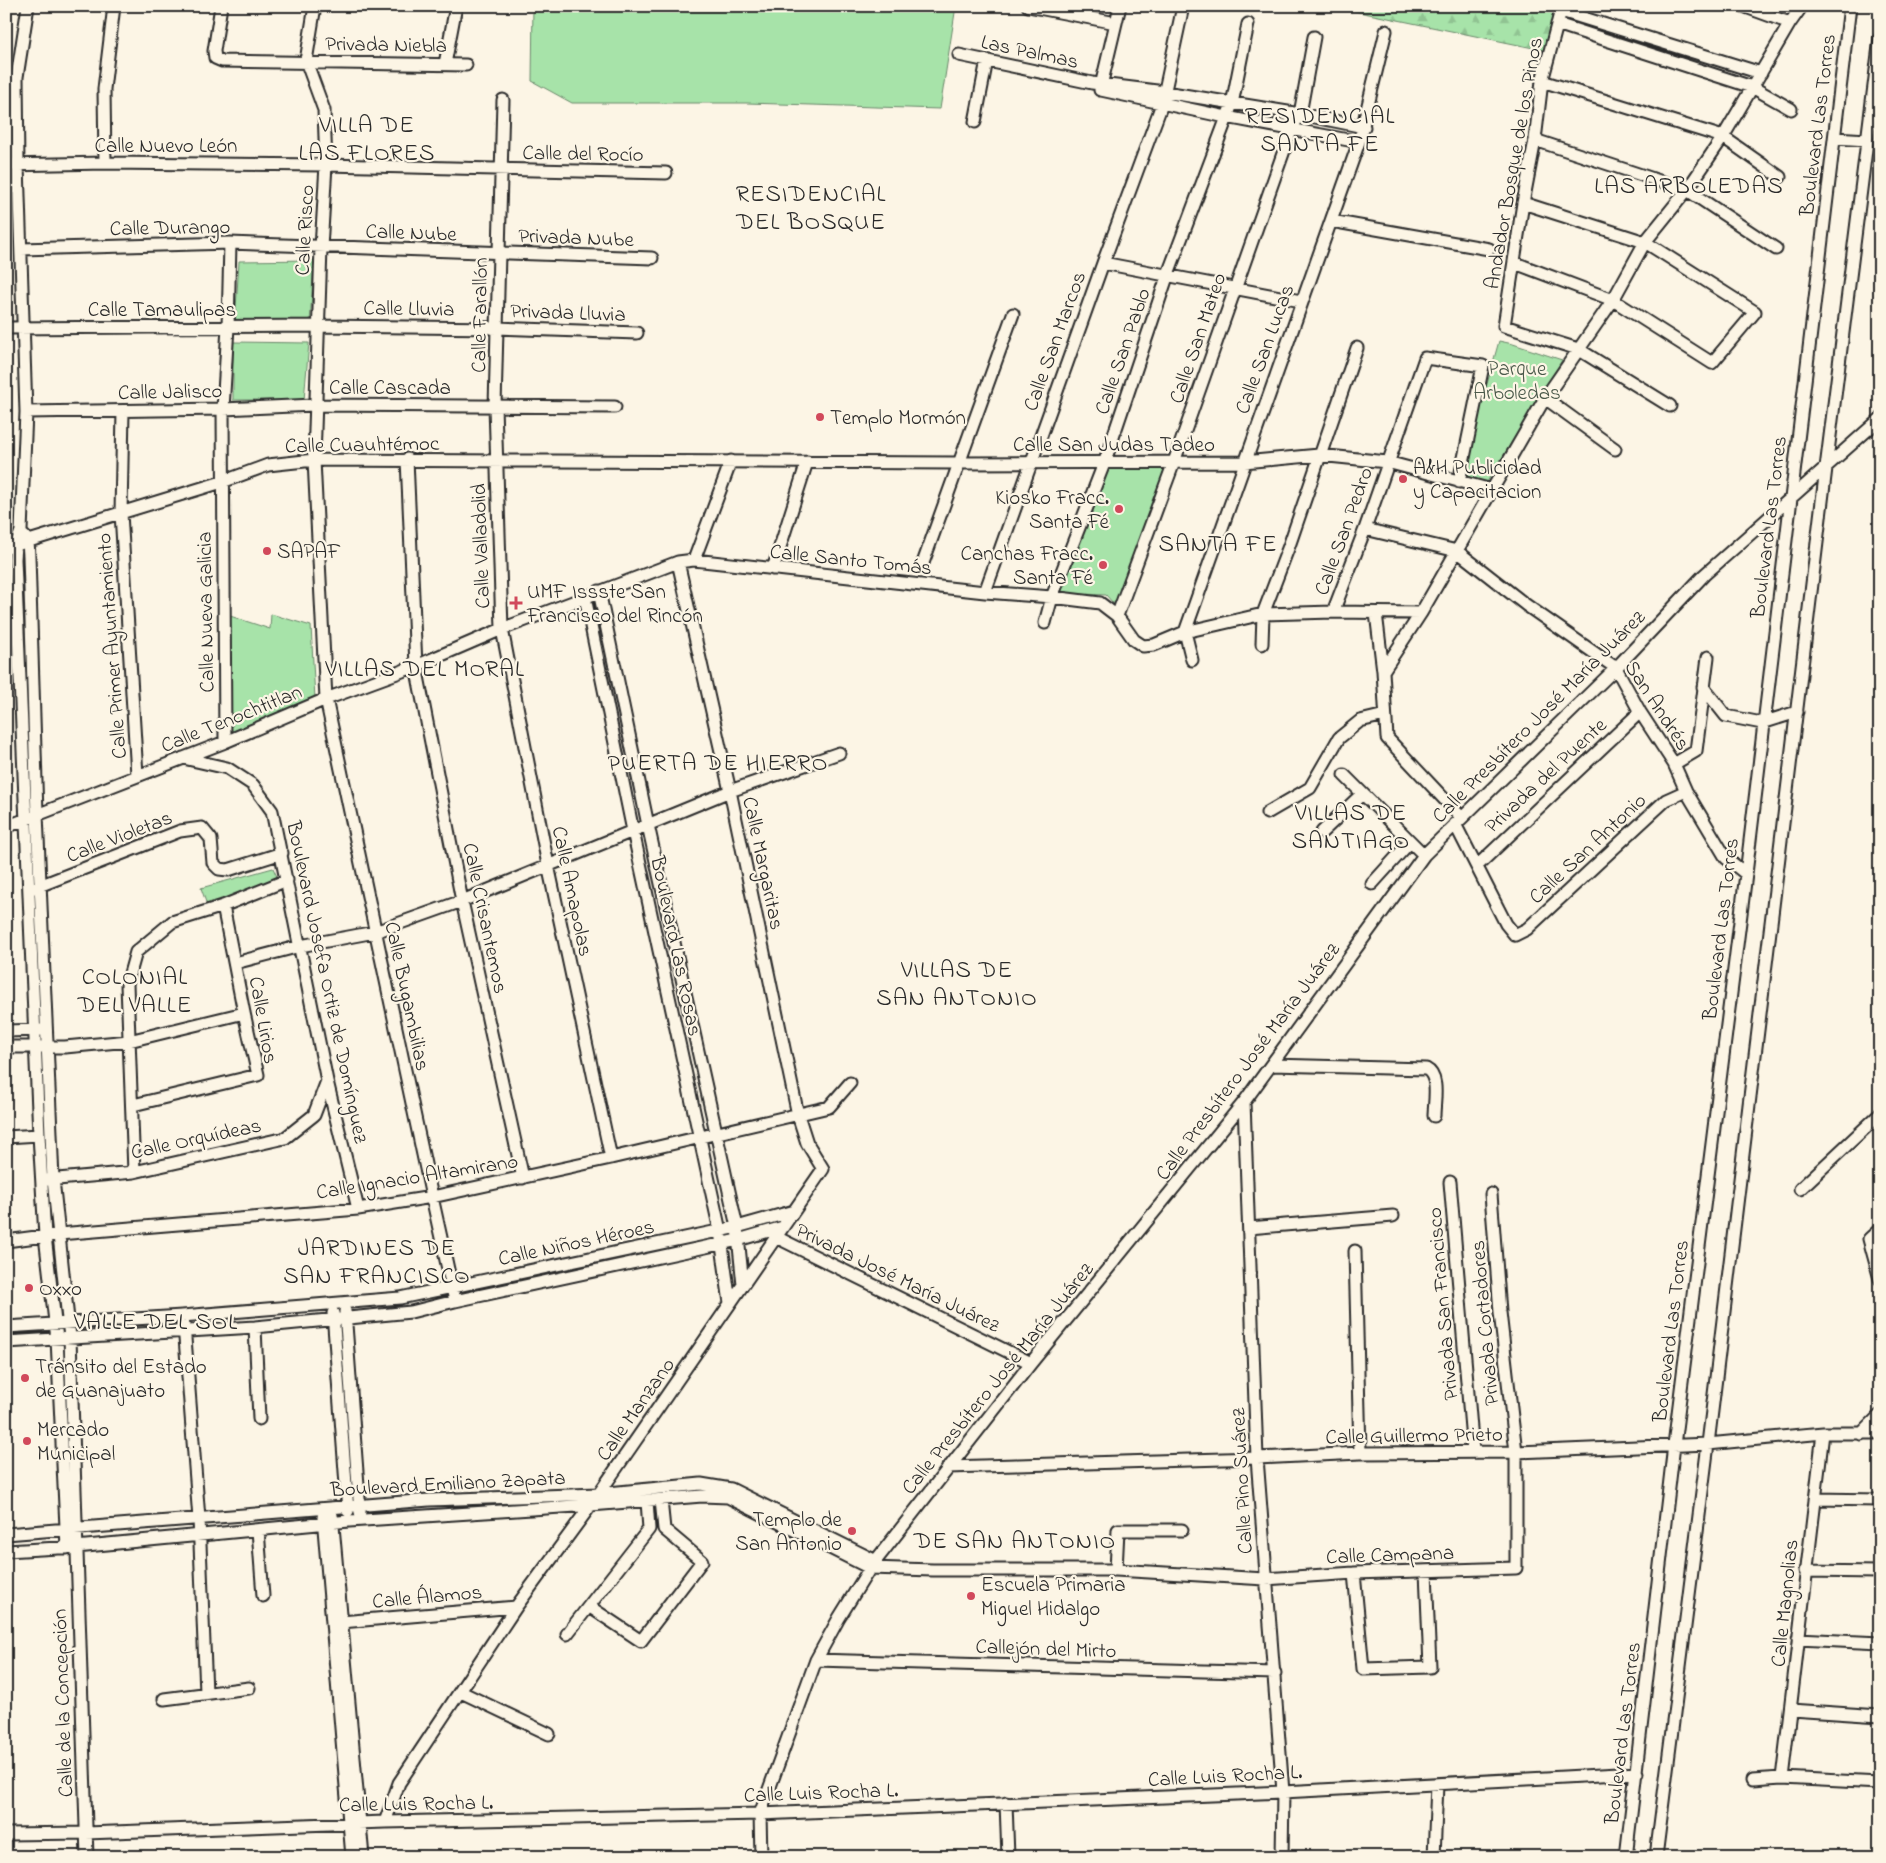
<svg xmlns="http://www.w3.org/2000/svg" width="1886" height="1863" font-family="'Indie Flower',sans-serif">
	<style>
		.green { fill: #a7e3a9; stroke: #69876a }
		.forest { fill: url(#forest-firs); stroke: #69876a }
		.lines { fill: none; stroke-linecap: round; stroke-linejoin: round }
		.minor-casing { stroke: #2b2b2b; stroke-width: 15 }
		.minor { stroke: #fcf5e5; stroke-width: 11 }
		.poi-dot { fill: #d1495b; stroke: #fcf5e5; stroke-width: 2 }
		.labels { text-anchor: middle; stroke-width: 4.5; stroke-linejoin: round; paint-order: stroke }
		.street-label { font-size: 21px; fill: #2b2b2b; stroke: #fcf5e5 }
		.park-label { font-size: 21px; fill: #4a594a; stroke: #fcf5e5 }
		.poi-label { font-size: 21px; fill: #2b2b2b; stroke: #fcf5e5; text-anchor: start }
		.quarter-label { font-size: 24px; letter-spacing: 1px; fill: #2b2b2b; stroke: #fcf5e5 }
	</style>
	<defs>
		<pattern id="forest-firs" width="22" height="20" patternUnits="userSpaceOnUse" patternTransform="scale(1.25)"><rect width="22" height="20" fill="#a7e3a9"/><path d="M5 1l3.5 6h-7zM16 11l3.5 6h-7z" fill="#90c392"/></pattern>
	</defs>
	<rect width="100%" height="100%" fill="#fcf5e5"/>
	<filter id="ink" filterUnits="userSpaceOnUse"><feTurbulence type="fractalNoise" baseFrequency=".02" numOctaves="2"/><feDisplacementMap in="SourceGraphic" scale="10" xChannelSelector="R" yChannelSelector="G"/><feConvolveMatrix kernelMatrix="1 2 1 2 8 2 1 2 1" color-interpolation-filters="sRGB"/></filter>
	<g filter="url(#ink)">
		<path class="green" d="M533,6H956L940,109L747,103H572L532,81Z
			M314,260L310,324L235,325L239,261Z
			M1499,341L1513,344L1562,360L1487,482L1469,477L1466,459Z
			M233,342L309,343L304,400H233Z
			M1107,466L1166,468L1119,605L1113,603L1106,595L1059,593Z
			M271,614L311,626L315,699L229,738L227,615L270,629Z
			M273,868L279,881L208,908L201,888Z"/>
		<path class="forest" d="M1330,6H1557L1543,50Z"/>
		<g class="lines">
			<g class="minor-casing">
				<path id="minor" d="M28,6L17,77L18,165L26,412L21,531L16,545L15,559L39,1135L45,1236L57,1339L67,1548
					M221,6L214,51L215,58L222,61L466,65
					M315,6L306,61L324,110L326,165L321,248L314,460L326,699L432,1197L455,1301
					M1028,6L1116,23
					M1562,6L1542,81L1535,140L1523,203L1504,326L1578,349L1670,406
					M1743,6L1790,23
					M1561,11L1761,73
					M1557,24L1752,87L1791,109
					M959,55L1092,83L1165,92L1300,114L1364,127
					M445,64L456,6
					M1542,81L1723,137L1780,177
					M1100,90L1120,6
					M1101,90L1226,117L1359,142
					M503,100L495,406L502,629L548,865L611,1158
					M975,122L987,60
					M1835,138L1867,140
					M1535,140L1687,190L1776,249
					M105,163L104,89L114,6
					M6,165L105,163L326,165L666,173
					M1331,221L1489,249
					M21,249L230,243L652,258
					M1103,263L1301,301
					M1515,263L1613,300L1712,363L1755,312L1645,242L1523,203
					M6,328L319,326L498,328L637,333
					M1545,398L1615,449
					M123,411L121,513L137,775
					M26,412L223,409L314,405L615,407
					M407,459L416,666L462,901L523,1178
					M1365,529L1457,551L1526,605L1616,668L1640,712L1674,764L1686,791L1726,858L1746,874
					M24,536L28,541L29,556L37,814L53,1179L70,1338L87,1857
					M6,548L222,482L268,465L314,460L959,463L1244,462L1319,455L1387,462L1492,490
					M694,560L731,461
					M923,563L1013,314
					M773,569L807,462
					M599,591L648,825L737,1227L743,1285
					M985,592L1103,263L1162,104L1182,11
					M585,597L633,831L720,1231L730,1303
					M1333,612L1365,529L1425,358L1483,366L1459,482
					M1376,613L1383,671L1387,738L1461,817
					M1117,616L1174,462L1292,128L1300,114L1314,37
					M1045,623L1052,597L1105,461L1168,274L1232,104L1248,24
					M1185,632L1359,142L1386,31
					M1185,632L1192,660
					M1262,644L1263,614L1289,546L1357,348
					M1383,671L1421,613L1545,398L1613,300L1645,242L1687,190L1723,137L1790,23L1802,6
					M1703,687L1726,716L1762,723L1797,712
					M225,742L223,409L228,327L230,243
					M183,758L227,768L253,785L272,811L327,1081L358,1209
					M1674,764L1696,751L1708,657
					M1344,775L1424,855
					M1267,813L1310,788L1339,738L1360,721L1385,715
					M1455,824L1506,924L1515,935L1527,929L1666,800L1686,791
					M6,827L225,742L326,699L416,666L502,629L678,562L694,560L985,592L1052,597L1100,603L1117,616L1134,640L1143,646L1154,645L1185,632L1263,614L1333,612L1421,613
					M1322,832L1362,794
					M1477,866L1640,712
					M1372,884L1410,842
					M34,888L180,831L202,828L211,839L213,863L219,869L228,870L282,853
					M235,963L300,946L375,932L462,901L730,791L839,753
					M6,1031L40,1030
					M6,1047H65L129,1041L244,1013
					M1272,1065L1426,1069C1440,1076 1434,1102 1434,1116
					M1244,1102L1257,1458L1283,1792L1282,1857
					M133,1105L258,1075L244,1013L223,906
					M6,1137L39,1135
					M134,1172L127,984L136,952L172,922L223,906L287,880
					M47,1180L134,1172L285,1138L314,1115L327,1081
					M1450,1182L1473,1452
					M1800,1189L1880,1114
					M1249,1228L1393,1216
					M1880,1229L1869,1239L1880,1279
					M776,1237L1031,1363
					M6,1241L59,1234L358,1209L432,1197L611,1158L829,1107L850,1083
					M1355,1251L1360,1453
					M345,1311L360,1512
					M333,1313L348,1511
					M184,1325L199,1519L206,1693
					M6,1327L182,1316L400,1298L737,1227L794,1211
					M255,1327L259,1419
					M6,1342L255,1327L411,1312L455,1301L738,1240L783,1227
					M1861,1434L1880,1415
					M948,1467L1257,1458L1360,1453L1516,1452L1708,1444L1823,1433H1880
					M1815,1499L1880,1500
					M332,1515L363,1857
					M323,1517L352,1857
					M258,1530L263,1596
					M6,1534L429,1500L598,1494L701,1484L731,1489L876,1561
					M6,1551L76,1547L349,1521L591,1505L702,1496L728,1497L870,1568L933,1570H1116L1265,1579L1354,1573L1516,1568V1452L1500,1312L1491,1194
					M1116,1570L1118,1530H1182
					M1805,1571L1880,1572
					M1354,1573L1363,1669L1430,1667L1426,1571
					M590,1607L641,1641L702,1561L664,1529L661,1500
					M341,1622L516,1607
					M567,1634L649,1529L647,1501
					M1798,1639L1880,1643
					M816,1660L1275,1673
					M461,1692L549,1734
					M164,1699L249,1688
					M1791,1710L1880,1716
					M1782,1778L1823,1433
					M1752,1780L1782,1778L1880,1783
					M1006,1803L1008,1857
					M385,1822L399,1783L516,1607L591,1505L823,1169L807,1143L798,1115L730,791L678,562
					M6,1834L86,1833L385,1822L760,1814L1283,1792L1637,1773
					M761,1857L760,1814L816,1660L839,1618L870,1568L1031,1363L1244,1102L1424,855L1616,668L1704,575L1880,419
					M1434,1857L1437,1784
					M1626,1857L1674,1445L1746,874L1850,6
					M1656,1857L1708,1444L1826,468L1880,38"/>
			</g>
			<use href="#minor" class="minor"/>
		</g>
	</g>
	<g class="poi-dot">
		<circle cx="820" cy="417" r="5"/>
		<circle cx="1403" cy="479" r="5"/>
		<circle cx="1119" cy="509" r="5"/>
		<circle cx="267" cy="551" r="5"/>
		<circle cx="1103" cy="565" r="5"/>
		<path d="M513.5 595.5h5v5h5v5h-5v5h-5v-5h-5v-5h5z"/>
		<circle cx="29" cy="1288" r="5"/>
		<circle cx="25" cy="1378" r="5"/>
		<circle cx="27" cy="1441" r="5"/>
		<circle cx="852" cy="1531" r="5"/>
		<circle cx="971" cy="1596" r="5"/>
	</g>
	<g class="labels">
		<g class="street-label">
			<text transform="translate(386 44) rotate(1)" y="7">Privada Niebla</text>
			<text transform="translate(1030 51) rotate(12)" y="7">Las Palmas</text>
			<text transform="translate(1817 125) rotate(-83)" y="7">Boulevard Las Torres</text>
			<text x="166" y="152">Calle Nuevo León</text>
			<text transform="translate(583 153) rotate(1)" y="7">Calle del Rocío</text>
			<text transform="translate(1513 163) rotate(-80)" y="7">Andador Bosque de los Pinos</text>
			<text transform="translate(170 227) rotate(-1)" y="7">Calle Durango</text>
			<text transform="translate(304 230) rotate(-87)" y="7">Calle Risco</text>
			<text transform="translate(411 232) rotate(2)" y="7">Calle Nube</text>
			<text transform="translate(576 237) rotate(2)" y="7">Privada Nube</text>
			<text transform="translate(409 308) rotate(1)" y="7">Calle Lluvia</text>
			<text x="162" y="316">Calle Tamaulipas</text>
			<text transform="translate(568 312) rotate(2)" y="7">Privada Lluvia</text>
			<text transform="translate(479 315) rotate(-89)" y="7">Calle Farallón</text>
			<text transform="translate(1197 338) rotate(-71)" y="7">Calle San Mateo</text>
			<text transform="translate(1054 341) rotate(-70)" y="7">Calle San Marcos</text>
			<text transform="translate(1264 349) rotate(-70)" y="7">Calle San Lucas</text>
			<text transform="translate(1122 351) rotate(-71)" y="7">Calle San Pablo</text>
			<text x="390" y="394">Calle Cascada</text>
			<text transform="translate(170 391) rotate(-1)" y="7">Calle Jalisco</text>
			<text transform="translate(362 444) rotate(-1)" y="7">Calle Cuauhtémoc</text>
			<text x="1114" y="451">Calle San Judas Tadeo</text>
			<text transform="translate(1768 527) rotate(-83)" y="7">Boulevard Las Torres</text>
			<text transform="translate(1343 531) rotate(-70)" y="7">Calle San Pedro</text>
			<text transform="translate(480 546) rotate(-92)" y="7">Calle Valladolid</text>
			<text transform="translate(851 559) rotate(6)" y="7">Calle Santo Tomás</text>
			<text transform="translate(205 612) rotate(-91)" y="7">Calle Nueva Galicia</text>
			<text transform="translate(111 646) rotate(-94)" y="7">Calle Primer Ayuntamiento</text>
			<text transform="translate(1658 705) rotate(57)" y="7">San Andrés</text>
			<text transform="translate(1538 716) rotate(-45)" y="7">Calle Presbítero José María Juárez</text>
			<text transform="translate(231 718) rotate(-22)" y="7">Calle Tenochtitlan</text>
			<text transform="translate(1545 775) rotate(-43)" y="7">Privada del Puente</text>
			<text transform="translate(119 836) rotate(-21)" y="7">Calle Violetas</text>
			<text transform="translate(1587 848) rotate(-43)" y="7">Calle San Antonio</text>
			<text transform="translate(764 863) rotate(78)" y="7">Calle Margaritas</text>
			<text transform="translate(573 891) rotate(78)" y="7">Calle Amapolas</text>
			<text transform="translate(486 918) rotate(78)" y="7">Calle Crisantemos</text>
			<text transform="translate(1720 929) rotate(-83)" y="7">Boulevard Las Torres</text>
			<text transform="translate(677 946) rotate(78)" y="7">Boulevard Las Rosas</text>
			<text transform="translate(328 982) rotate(78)" y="7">Boulevard Josefa Ortiz de Domínguez</text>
			<text transform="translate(408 996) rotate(78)" y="7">Calle Bugambilias</text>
			<text transform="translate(264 1020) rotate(80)" y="7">Calle Lirios</text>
			<text transform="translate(1247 1061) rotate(-53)" y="7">Calle Presbítero José María Juárez</text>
			<text transform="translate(196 1138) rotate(-12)" y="7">Calle Orquídeas</text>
			<text transform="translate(417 1176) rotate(-9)" y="7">Calle Ignacio Altamirano</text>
			<text transform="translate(576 1242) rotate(-12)" y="7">Calle Niños Héroes</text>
			<text transform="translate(898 1277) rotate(26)" y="7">Privada José María Juárez</text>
			<text transform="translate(1442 1304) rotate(-95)" y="7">Privada San Francisco</text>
			<text transform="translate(1484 1323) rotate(-95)" y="7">Privada Cortadores</text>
			<text transform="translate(1670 1331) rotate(-83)" y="7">Boulevard Las Torres</text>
			<text transform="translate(997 1378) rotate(-51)" y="7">Calle Presbítero José María Juárez</text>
			<text transform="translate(635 1409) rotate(-55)" y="7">Calle Manzano</text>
			<text transform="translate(1414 1435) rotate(-1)" y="7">Calle Guillermo Prieto</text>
			<text transform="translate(1241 1481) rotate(-93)" y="7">Calle Pino Suárez</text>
			<text transform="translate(448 1483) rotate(-3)" y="7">Boulevard Emiliano Zapata</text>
			<text transform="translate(1390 1554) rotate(-2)" y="7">Calle Campana</text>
			<text transform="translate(427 1596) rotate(-5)" y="7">Calle Álamos</text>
			<text transform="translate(1784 1603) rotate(-84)" y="7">Calle Magnolias</text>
			<text transform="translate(1046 1648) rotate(2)" y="7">Callejón del Mirto</text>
			<text transform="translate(62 1703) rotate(-92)" y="7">Calle de la Concepción</text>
			<text transform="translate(1622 1733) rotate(-83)" y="7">Boulevard Las Torres</text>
			<text transform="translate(1225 1775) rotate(-3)" y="7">Calle Luis Rocha L.</text>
			<text transform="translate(821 1792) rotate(-2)" y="7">Calle Luis Rocha L.</text>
			<text transform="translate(416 1803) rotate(-1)" y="7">Calle Luis Rocha L.</text>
		</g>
		<g class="park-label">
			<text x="1517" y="375">Parque<tspan x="1517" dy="24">Arboledas</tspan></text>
		</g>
		<g class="poi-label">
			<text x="830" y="424">Templo Mormón</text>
			<text x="1413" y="474">A&amp;H Publicidad<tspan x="1413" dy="24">y Capacitacion</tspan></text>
			<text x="1109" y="504" text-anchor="end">Kiosko Fracc.<tspan x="1109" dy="24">Santa Fé</tspan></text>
			<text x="277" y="558">SAPAF</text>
			<text x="1093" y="560" text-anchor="end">Canchas Fracc.<tspan x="1093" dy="24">Santa Fé</tspan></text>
			<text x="527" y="598">UMF Issste San<tspan x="527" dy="24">Francisco del Rincón</tspan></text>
			<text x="39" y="1295">Oxxo</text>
			<text x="35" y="1373">Tránsito del Estado<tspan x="35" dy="24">de Guanajuato</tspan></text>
			<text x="37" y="1436">Mercado<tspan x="37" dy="24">Municipal</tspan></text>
			<text x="842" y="1526" text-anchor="end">Templo de<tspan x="842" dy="24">San Antonio</tspan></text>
			<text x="981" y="1591">Escuela Primaria<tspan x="981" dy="24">Miguel Hidalgo</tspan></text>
		</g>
		<g class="quarter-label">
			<text x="1320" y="123">RESIDENCIAL<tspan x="1320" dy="28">SANTA FE</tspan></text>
			<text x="367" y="132">VILLA DE<tspan x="367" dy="28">LAS FLORES</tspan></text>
			<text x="1689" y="193">LAS ARBOLEDAS</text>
			<text x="811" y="201">RESIDENCIAL<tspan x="811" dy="28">DEL BOSQUE</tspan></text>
			<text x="1218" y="551">SANTA FE</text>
			<text x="425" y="676">VILLAS DEL MORAL</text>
			<text x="718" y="770">PUERTA DE HIERRO</text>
			<text x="1351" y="820">VILLAS DE<tspan x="1351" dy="28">SANTIAGO</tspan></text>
			<text x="957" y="977">VILLAS DE<tspan x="957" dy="28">SAN ANTONIO</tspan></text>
			<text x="135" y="984">COLONIAL<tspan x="135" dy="28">DEL VALLE</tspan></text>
			<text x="377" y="1255">JARDINES DE<tspan x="377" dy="28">SAN FRANCISCO</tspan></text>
			<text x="156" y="1329">VALLE DEL SOL</text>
			<text x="1015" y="1548">DE SAN ANTONIO</text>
		</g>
	</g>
	<rect width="1886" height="1863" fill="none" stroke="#fcf5e5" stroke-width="25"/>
	<rect x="12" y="12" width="1861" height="1838" fill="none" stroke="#2b2b2b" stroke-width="2" filter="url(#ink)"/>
</svg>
